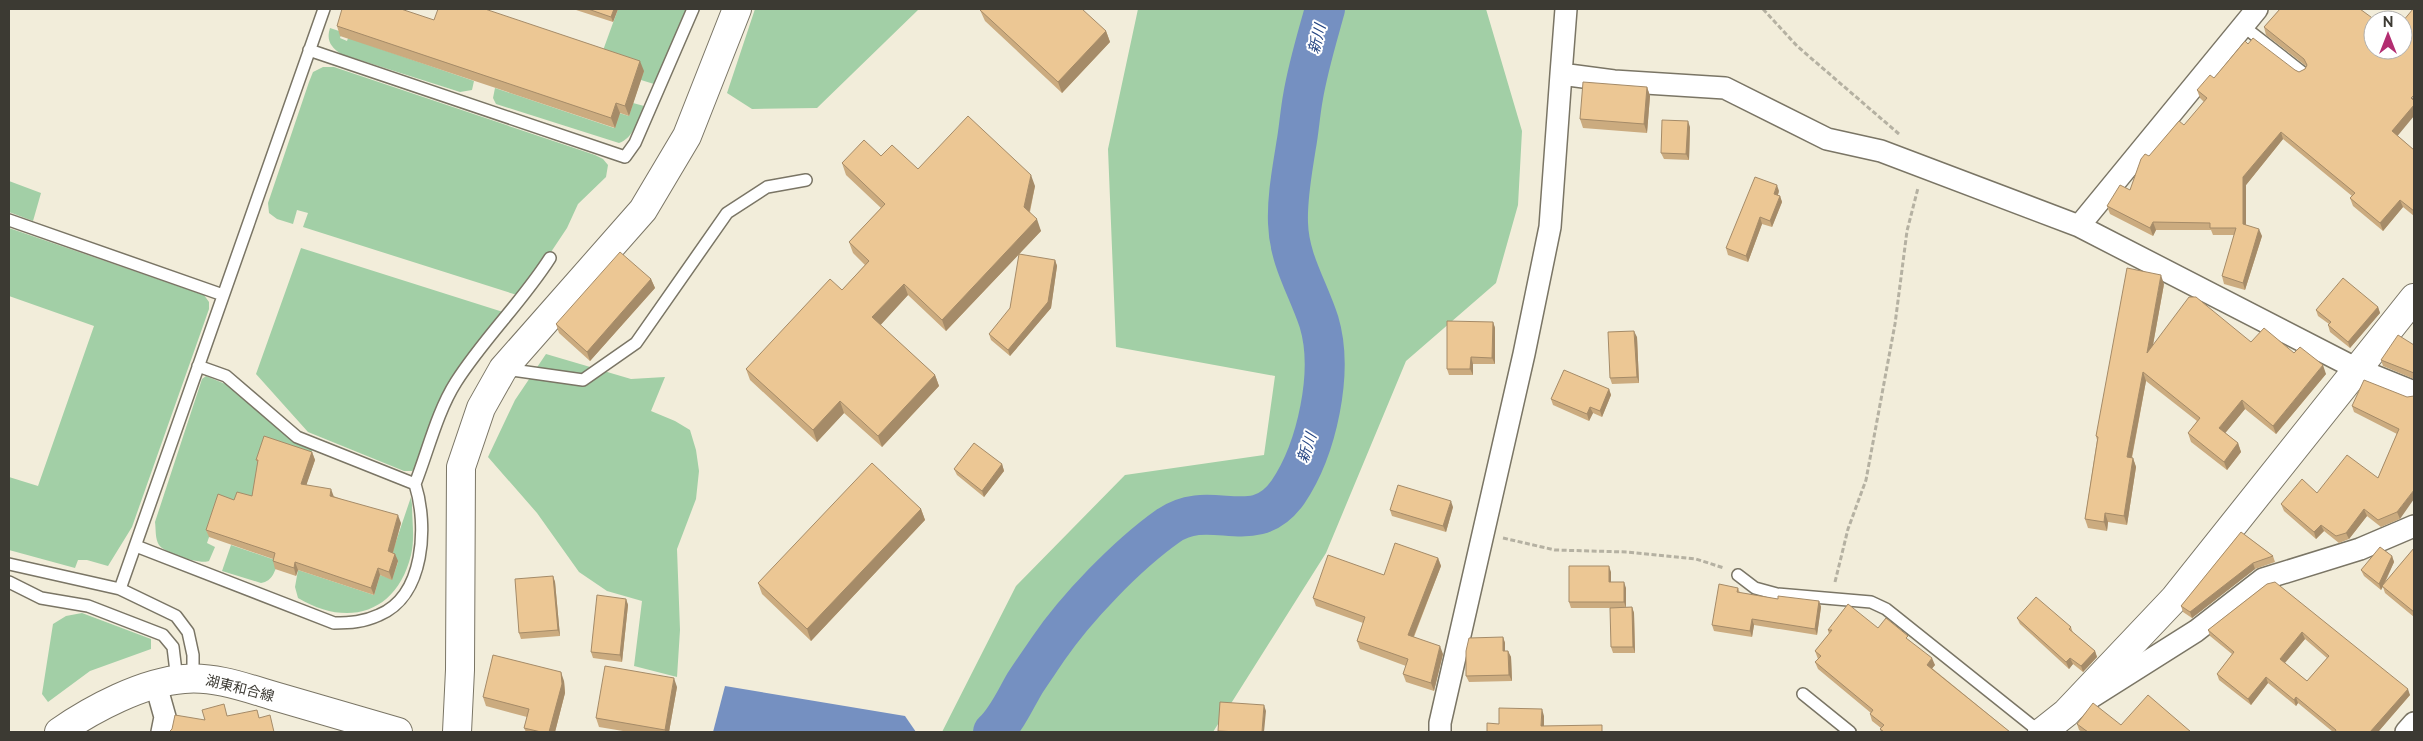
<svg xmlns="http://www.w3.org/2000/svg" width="2423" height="741" font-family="Raleway,'Noto Sans JP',sans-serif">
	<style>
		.green { fill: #a2cfa6 }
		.water { fill: #7590c1 }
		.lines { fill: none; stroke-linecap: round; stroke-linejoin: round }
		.river { stroke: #7590c1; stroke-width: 40 }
		.service-casing { stroke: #7a7565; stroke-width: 14 }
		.minor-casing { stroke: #7a7565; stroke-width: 24 }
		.tertiary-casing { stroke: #7a7565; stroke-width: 30 }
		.secondary-casing { stroke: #7a7565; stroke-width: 30 }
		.path { stroke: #b5b1a2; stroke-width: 3; stroke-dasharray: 5 2.5; stroke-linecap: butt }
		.service { stroke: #fff; stroke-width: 11 }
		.minor { stroke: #fff; stroke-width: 21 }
		.tertiary { stroke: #fff; stroke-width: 28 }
		.secondary { stroke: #fff; stroke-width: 28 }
		.wall { fill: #cbab7f; fill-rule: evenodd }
		.shaded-wall { fill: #a58b68 }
		.building { fill: #ecc794; stroke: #a58b68; fill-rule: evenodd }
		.labels { text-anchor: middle; stroke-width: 4; stroke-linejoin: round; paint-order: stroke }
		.street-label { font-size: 14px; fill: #3c3a33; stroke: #fff }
		.water-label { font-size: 15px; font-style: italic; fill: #264683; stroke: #fff }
	</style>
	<rect width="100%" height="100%" fill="#f2edda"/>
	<path class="green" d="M618,9H686L654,84L641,80L601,56Z
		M755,9H919L817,108L752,109L727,93Z
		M1138,9H1486L1522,131L1518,205L1496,283L1406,361L1326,553L1213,732H942L1016,586L1125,475L1264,455L1275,376L1116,347L1108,149Z
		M353,24L372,46L474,81L472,90L460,92L341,54C331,47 326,41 330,28L342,32L340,38L347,41Z
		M323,67H334L595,155L603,159L608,165L606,177L578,204L567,228L549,255L517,295L303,227L308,213L297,210L293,224L277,219L269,213L268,203L309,82L313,72Z
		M495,88L614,128L619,113L629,116L633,103L644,106C638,119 634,138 619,143L496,104L493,98Z
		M9,181L41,193L33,221L9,212Z
		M9,228L204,295L209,302V309L132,527L108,566L87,560H78L75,568L9,550V477L38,486L94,326L9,296Z
		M301,248L503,312L455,375L417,466L412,471H404L308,432L256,374Z
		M546,354L631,379L665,377L651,411L675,421L690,430L696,450L699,471L696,499L677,549L680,630L677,677L634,666L642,601L607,591L579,572L537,513L488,457L515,400Z
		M206,376L240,390L313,448L309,458L259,467L307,483L298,510L221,502L207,543L215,547L209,561C201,565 164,553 159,545C155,539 156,529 155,522L202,379Z
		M411,497L412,505C412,521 415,539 411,555C397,613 348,628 298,598L295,587L298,570L374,595L380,575L392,579L398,562L390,559Z
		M231,545L278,561C275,571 273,581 261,583L222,571Z
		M82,613L151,639V649L90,671L48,702L42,694L53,624L66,616Z"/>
	<path class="water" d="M725,686L905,716L916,732H713Z"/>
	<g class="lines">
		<path class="river" d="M993,732C1007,719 1015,700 1025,683C1032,672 1040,661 1048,649C1076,608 1127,555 1168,526C1211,496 1254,541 1288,492C1317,449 1334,372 1319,322C1308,288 1289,260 1288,223C1287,197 1292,172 1296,146C1299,130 1300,113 1303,97C1308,67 1317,38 1325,9"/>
		<g class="service-casing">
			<path id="service" d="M2243,26L2302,72
				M309,50L625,157L635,143L693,9
				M9,220L223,295
				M505,369L583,380L636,343L727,213L767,187L806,180
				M415,484C428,451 437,412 456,382C484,338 522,302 550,258
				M136,546L334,623C350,623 364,622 379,615C425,596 428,525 415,484L297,437L226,376L198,366
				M9,564L120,589L176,616L188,632L193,655V678
				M1738,575L1755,588L1777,594L1871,602L1886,609L2040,732
				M9,582L41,598L88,606L163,635L173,647L177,680
				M120,589L324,9
				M1803,694L1850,732"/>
		</g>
		<g class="minor-casing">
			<path id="minor" d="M1561,74L1566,9
				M2079,226L2257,9
				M156,685L165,717L162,732
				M2090,698L2196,631L2263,579L2360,549L2414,526
				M1440,732V723L1524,354L1550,227L1561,74L1614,81L1725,88L1827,139L1881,151L2079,226L2357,369L2414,392
				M2406,732L2414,723"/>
		</g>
		<g class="tertiary-casing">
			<path id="tertiary" d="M457,732L460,670L461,467L481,408L503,369L643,210L687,136L737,9
				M2042,732L2066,713L2174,599L2414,298"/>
		</g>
		<g class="secondary-casing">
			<path id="secondary" d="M59,732C92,709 143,682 184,679C217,676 249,689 281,698C320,709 359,721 398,732"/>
		</g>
		<path class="path" d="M1763,9L1797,46L1899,134
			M1503,538L1555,550L1627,552L1696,559L1724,568
			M1835,582L1848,529L1866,480L1895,324L1907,231L1918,188"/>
		<use href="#service" class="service"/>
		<use href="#minor" class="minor"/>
		<use href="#tertiary" class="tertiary"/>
		<use href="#secondary" class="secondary"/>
	</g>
	<path class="wall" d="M573,9H618L613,22Z
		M2280,9H2362V10L2398,136L2414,150V216L2403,207L2383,231L2353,206L2350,198L2352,196L2283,139L2246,185V225L2262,236L2245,290L2224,284L2222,276L2234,235H2213L2211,230H2156L2153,236L2110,214L2107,206L2130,190L2149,156L2184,125L2204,102L2200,98L2197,90L2214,78L2248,44L2295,70L2299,72L2305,69L2306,66L2266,35L2264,27Z
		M980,10L1106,31L1110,42L1062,93L985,21Z
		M434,20L644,71L629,116L620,113L615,128L340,36L337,26Z
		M1647,87L1650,96L1647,133L1583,128L1580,119Z
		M1690,127L1689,160L1664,159L1661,153Z
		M881,156L918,169L1035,186L1030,212L1041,231L946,331L908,295L880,325L935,375L939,386L882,447L844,413L817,442L750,380L746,369L842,290L865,265L853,253L849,242L881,208L846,175L842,163Z
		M1779,191L1778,195L1780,196L1782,202L1772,227L1762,224L1748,262L1728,255L1726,248Z
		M1055,260L1057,266L1051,308L1010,356L991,340L989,334Z
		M651,279L655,288L590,361L559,333L556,324Z
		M2164,284L2153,345L2251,342L2294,353L2326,374L2276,434L2245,409L2225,433L2238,443L2241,452L2227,470L2191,442L2188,433L2197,421L2146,381L2132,458H2133L2136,467L2127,525L2108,522L2107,531L2088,528L2085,519L2097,440L2096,436Z
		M2378,307L2380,313L2350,348L2330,332L2328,325L2329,324L2318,316L2316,310Z
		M1493,322L1495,328V364H1473V375H1449L1447,369Z
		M1637,337L1639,383L1612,384L1610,378Z
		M2414,345V379L2383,366L2381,360Z
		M1609,389L1611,395L1602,417L1593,413L1589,421L1553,405L1551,399Z
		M2407,397L2400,519L2381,527L2367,516L2349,539L2339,543L2324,531L2316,539L2284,511L2281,504L2317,493L2378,478L2397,434L2354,412L2352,406Z
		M312,452L315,460L306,485L401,523L393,553L395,554L398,561L392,580L380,575L374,595L298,570L296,576L275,569L273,561V559L209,537L206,530L234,500L252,496L258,463L256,460Z
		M1002,464L1004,471L984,497L957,475L954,469Z
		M1453,507L1446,532L1392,516L1390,510Z
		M921,509L925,520L811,641L762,594L758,583Z
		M2241,532L2273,556L2275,562L2255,569L2192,618L2183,612L2181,606Z
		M2414,548V617L2385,593L2383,587L2381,590L2364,576L2361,570L2392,556L2394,562L2385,583Z
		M1438,558L1441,566L1414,637L1443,654L1434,691L1406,682L1403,674L1406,666L1360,649L1357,641L1363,623L1316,606L1313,598L1384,575Z
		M1611,572V582L1626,588V607H1632L1634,613L1635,653H1613L1611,647L1614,608H1571L1569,602Z
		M553,576L555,582L560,636L521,639L519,633Z
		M2267,584L2410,695L2378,732H2333L2298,703L2296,706L2268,683L2251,705L2219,680L2217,674L2232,654L2210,636L2208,630ZM2305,639L2327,658L2307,681L2285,663Z
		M1738,588L1740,593L1778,599L1819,601L1821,607L1817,635L1754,625L1752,637L1714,631L1712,625Z
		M626,599L628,605L622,662L593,658L591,652Z
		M2017,618L2071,627L2073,633L2095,651L2097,657L2083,672L2073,664L2069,669L2020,624Z
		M1878,628L1909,640L1935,665L1932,668L2010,732H1881L1880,729L1881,728L1872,721L1870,714L1871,713L1818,669L1815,662L1818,659L1815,651L1829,634L1828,630Z
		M1503,637L1505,643V651H1508L1511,657L1512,681L1469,682L1466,676Z
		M564,681L565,693L555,732H526L524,728L527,717L486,706L483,697Z
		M677,687L669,732H629L599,727L596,718Z
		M2077,724L2121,725L2191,732H2082L2079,730Z"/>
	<path class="shaded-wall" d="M614,9H618L613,22L611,17Z
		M1106,31L1110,42L1062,93L1058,82Z
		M640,61L644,71L629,116L625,106Z
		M1647,87L1650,96L1647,133L1644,124Z
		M2414,95V116L2395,139L2392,131Z
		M616,103L620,113L615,128L611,118Z
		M1688,121L1690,127L1689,160L1686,154Z
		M2281,132L2283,139L2246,185V231L2243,224V177Z
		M1031,175L1035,186L1028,218L1024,207Z
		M1777,185L1779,191L1776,200L1774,194Z
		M1780,196L1782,202L1772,227L1770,221Z
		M2400,200L2403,207L2383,231L2380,223Z
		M1760,217L1762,224L1748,262L1746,256Z
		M1037,219L1041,231L946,331L942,320Z
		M2153,222L2156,230L2153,236L2150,228Z
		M2259,229L2262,236L2245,290L2243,283Z
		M1055,260L1057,266L1051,308L1010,356L1008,350Z
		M2161,275L2164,284L2150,361L2147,353Z
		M651,279L655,288L590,361L587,352Z
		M904,284L908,295L877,329L872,317Z
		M2378,307L2380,313L2350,348L2348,342Z
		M1493,322L1495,328V364L1492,358Z
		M1634,331L1637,337L1639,383L1637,377Z
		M1471,357L1473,364V375L1470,369Z
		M2323,365L2326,374L2276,434L2273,426Z
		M2143,372L2146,381L2130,466L2127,457Z
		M935,375L939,386L882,447L878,436Z
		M1609,389L1611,395L1602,417L1600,411Z
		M2242,400L2245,409L2222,437L2219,428Z
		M840,401L844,413L817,442L813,430Z
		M1590,407L1593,413L1589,421L1587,414Z
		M2238,443L2241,452L2227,470L2224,462Z
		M312,452L315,460L304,492L301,484Z
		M2133,458L2136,467L2127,525L2124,516Z
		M1002,464L1004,471L984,497L982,491Z
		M331,489L334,497L330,496Z
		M2414,490V499L2400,519L2397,512Z
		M1451,501L1453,507L1446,532L1443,526Z
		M921,509L925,520L811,641L807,629Z
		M2364,509L2367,516L2349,539L2346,533Z
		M2105,513L2108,522L2107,531L2104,522Z
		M398,515L401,523L391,559L388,551Z
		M2321,525L2324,531L2316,539L2314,532Z
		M395,554L398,561L392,580L389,572Z
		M2392,556L2394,562L2381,590L2379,584Z
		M1438,558L1441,566L1411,643L1408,635Z
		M295,562L298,570L296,576L294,568Z
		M2253,563L2255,569L2192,618L2190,612Z
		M1609,566L1611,572V588L1609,582Z
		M378,568L380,575L374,595L371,588Z
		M553,576L555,582L560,636L558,630Z
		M1624,582L1626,588V608L1624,602Z
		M626,599L628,605L622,662L620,655Z
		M1819,601L1821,607L1817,635L1815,629Z
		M1632,607L1634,613L1635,653L1633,647Z
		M1752,619L1754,625L1752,637L1750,631Z
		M2302,632L2305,639L2283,665L2280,659Z
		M1503,637L1505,643V657L1503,651Z
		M1440,646L1443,654L1434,691L1431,683Z
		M1508,651L1511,657L1512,681L1509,675Z
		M2095,651L2097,657L2083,672L2081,666Z
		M1932,658L1935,665L1930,671L1927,665Z
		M2070,658L2073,664L2069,669L2066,662Z
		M561,672L564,681L565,693L555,732H549Z
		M2266,677L2268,683L2251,705L2248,699Z
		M674,678L677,687L669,732H665V730Z
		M2408,689L2410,695L2378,732H2370Z
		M2296,697L2298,703L2296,706L2294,700Z
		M1264,705L1266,711L1264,732H1262Z
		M1542,709L1544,716V732L1541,726Z"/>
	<path class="building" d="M342,9H401L434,20L438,9H485L640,61L625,106L616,103L611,118L337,26Z
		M588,9H614L611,17Z
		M981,9H1082L1106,31L1058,82L980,10Z
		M2280,9H2360L2375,20H2373V50H2403V21L2413,9H2414V95L2411,98L2414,101V105L2392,131L2414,150V211L2400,200L2380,223L2350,198L2355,193L2281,132L2243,177V224L2259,229L2243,283L2222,276L2236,228H2210V223L2153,222L2150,228L2107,206L2120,185L2130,190L2141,159L2145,154L2149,156L2179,121L2184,125L2207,98L2197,90L2210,75L2214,78L2245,41L2248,44L2253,38L2295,70L2299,72L2305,69L2307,65L2304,59L2264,27Z
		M1583,82L1647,87L1644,124L1580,119Z
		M968,116L1031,175L1024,207L1037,219L942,320L904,284L872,317L935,375L878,436L840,401L813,430L746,369L830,279L842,290L869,261L849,242L885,204L842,163L864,140L881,156L892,145L918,169Z
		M1662,120L1688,121L1686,154L1661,153Z
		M1755,177L1777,185L1774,194L1780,196L1770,221L1760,217L1746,256L1726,248Z
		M620,252L651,279L587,352L556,324Z
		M1019,254L1055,260L1048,302L1008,350L989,334L1010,308Z
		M2127,268L2161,275L2147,353L2189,297H2196L2251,342L2264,328L2294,353L2300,347L2323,365L2273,426L2242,400L2219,428L2238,443L2224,462L2188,433L2200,418L2143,372L2127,457L2133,458L2124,516L2105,513L2104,522L2085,519L2098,437L2096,436Z
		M2343,278L2378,307L2348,342L2328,325L2331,322L2316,310Z
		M1447,321L1493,322L1492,358L1471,357L1470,369H1447Z
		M1634,331L1637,377L1610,378L1608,332Z
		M2398,335L2414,345V373L2381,360Z
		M1564,370L1609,389L1600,411L1590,407L1587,414L1551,399Z
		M2364,380L2407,397L2414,396V490L2397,512L2378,520L2364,509L2346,533L2336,536L2321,525L2314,532L2281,504L2302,479L2317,493L2347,455L2378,478L2399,429L2352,406Z
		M264,436L312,452L301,484L331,489L330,496L398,515L388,551L395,554L389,572L378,568L371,588L295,562L294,568L273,561L275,553L206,530L218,494L234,500L237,492L252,496L258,460H256Z
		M974,443L1002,464L982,491L954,469Z
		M872,463L921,509L807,629L758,583Z
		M1398,485L1451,501L1443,526L1390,510Z
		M2241,532L2273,556L2253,563L2190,612L2181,606Z
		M1395,543L1438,558L1408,635L1440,646L1431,683L1403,674L1408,659L1357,641L1365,617L1313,598L1328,555L1384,575Z
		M2380,547L2392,556L2379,584L2361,570Z
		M2414,548V612L2382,586Z
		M1569,566H1609V582H1624V602H1569Z
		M553,576L558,630L519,633L515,579Z
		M2275,582L2408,689L2370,732H2335L2336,730L2296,697L2294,700L2266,677L2248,699L2217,674L2234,652L2208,630L2267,584ZM2302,632L2329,656L2307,681L2280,659Z
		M1719,584L1738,588L1737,592L1778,599V596L1819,601L1815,629L1752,619L1750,631L1712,625Z
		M597,595L626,599L620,655L591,652Z
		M2036,597L2071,627L2069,629L2095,651L2081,666L2070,658L2066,662L2017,618Z
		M1848,604L1878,628L1886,618L1908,636L1906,638L1932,658L1927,665L2010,732H1884L1880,729L1884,725L1870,714L1873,710L1815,662L1821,656L1815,651L1832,630H1828Z
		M1632,607L1633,647H1611L1610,608Z
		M1503,637V651H1508L1509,675L1466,676V651L1469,638Z
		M493,655L561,672L562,684L549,732H541L524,728L529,709L483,697Z
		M605,666L674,678L665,730L596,718Z
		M2148,695L2191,732H2088L2077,724L2093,703L2121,725Z
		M1220,702L1264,705L1262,732H1239L1218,731Z
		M224,704L227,716L257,710L259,718L270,715L274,732H169L172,729L175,715L205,720L202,710Z
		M1499,708L1542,709L1541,726L1602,725V732H1487V723L1499,724Z"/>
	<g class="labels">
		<g class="street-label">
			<text transform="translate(240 688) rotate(14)" y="5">湖東和合線</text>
		</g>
		<g class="water-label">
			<text transform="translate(1317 39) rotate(-76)" y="5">新川</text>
			<text transform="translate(1307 448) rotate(-72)" y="5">新川</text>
		</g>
	</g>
	<rect width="2423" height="741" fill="none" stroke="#3c3a33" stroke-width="20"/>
	<g transform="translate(2388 35)"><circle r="24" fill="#ffffff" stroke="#b1b0ad"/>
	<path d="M0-4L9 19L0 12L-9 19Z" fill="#b32d71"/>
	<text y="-8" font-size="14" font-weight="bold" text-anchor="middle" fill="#3c3a33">N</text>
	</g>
</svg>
